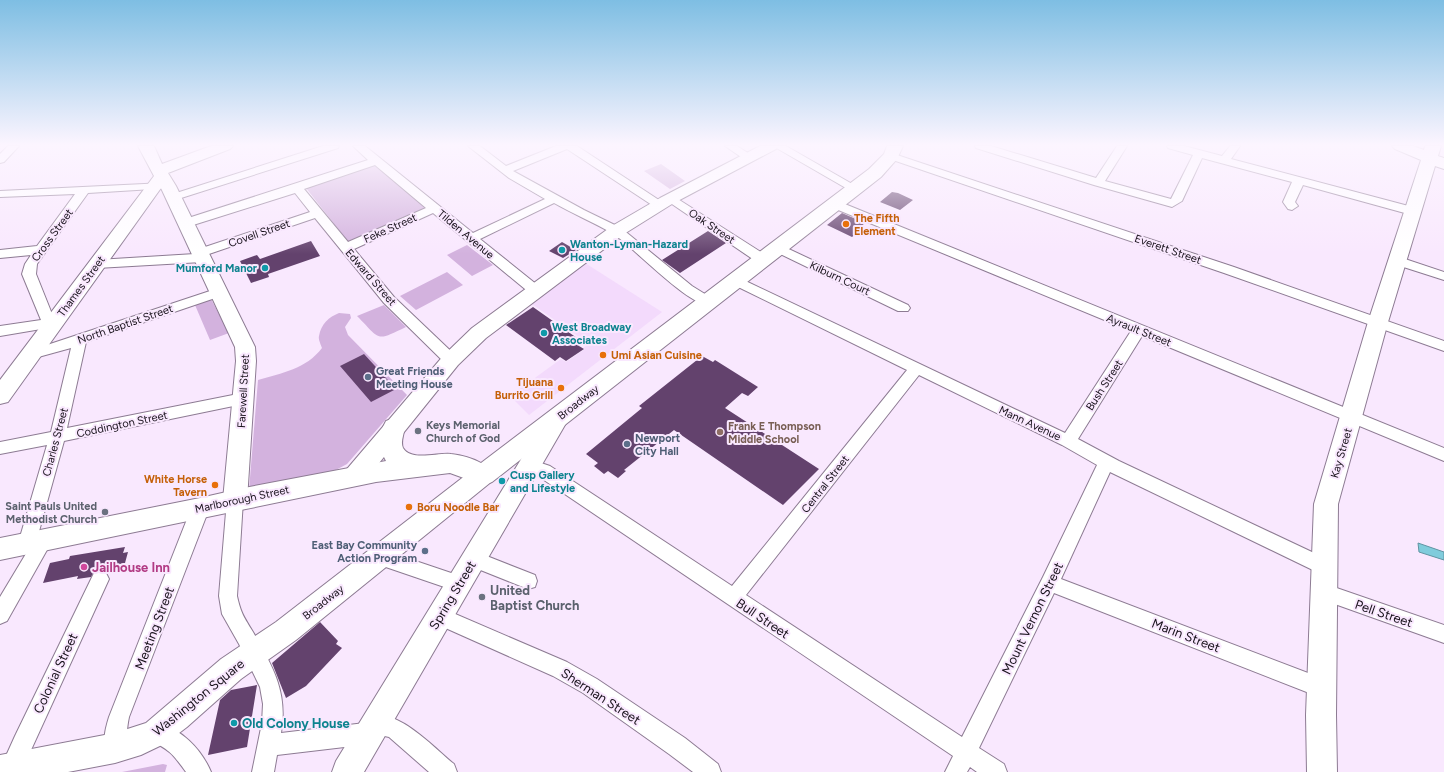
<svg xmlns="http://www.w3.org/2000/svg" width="1444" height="772" font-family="Figtree,sans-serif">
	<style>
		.built { fill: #f3dafc }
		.green { fill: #d3b2de }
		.water { fill: #80ccdc; stroke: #6094a2 }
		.building { fill: #63426d }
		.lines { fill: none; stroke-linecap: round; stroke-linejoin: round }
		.street-casing { stroke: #8d7b93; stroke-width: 2 }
		.secondary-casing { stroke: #8d7b93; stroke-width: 2 }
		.primary-casing { stroke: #8d7b93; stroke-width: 2 }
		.street { fill: #fff; fill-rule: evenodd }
		.secondary { fill: #fff; fill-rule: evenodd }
		.primary { fill: #fff; fill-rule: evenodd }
		.food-dot { fill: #e8710a; stroke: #f9e8fe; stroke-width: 1.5 }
		.culture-dot { fill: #0f9aa8; stroke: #f9e8fe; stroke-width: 1.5 }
		.service-dot { fill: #5c6f8a; stroke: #f9e8fe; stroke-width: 1.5 }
		.worship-dot { fill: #6b7280; stroke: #f9e8fe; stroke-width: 1.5 }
		.education-dot { fill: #8d6e63; stroke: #f9e8fe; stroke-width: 1.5 }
		.hotel-dot { fill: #d1479c; stroke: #f9e8fe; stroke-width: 1.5 }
		.labels { text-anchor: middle; stroke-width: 4; stroke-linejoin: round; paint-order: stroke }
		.food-label { font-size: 11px; font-weight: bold; fill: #c56008; stroke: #f9e8fe; text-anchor: start }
		.street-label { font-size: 11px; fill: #17111a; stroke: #f9e8fe }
		.culture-label { font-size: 11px; font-weight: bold; fill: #0d838f; stroke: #f9e8fe; text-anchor: start }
		.service-label { font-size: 11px; font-weight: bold; fill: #4e5e75; stroke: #f9e8fe; text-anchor: start }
		.worship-label { font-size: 11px; font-weight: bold; fill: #5b616d; stroke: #f9e8fe; text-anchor: start }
		.education-label { font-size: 11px; font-weight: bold; fill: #785e54; stroke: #f9e8fe; text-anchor: start }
		.near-hotel-label { font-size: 13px; font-weight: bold; fill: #b23c85; stroke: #f9e8fe; text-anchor: start }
		.near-worship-label { font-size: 13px; font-weight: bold; fill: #5b616d; stroke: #f9e8fe; text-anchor: start }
		.near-street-label { font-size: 13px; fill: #17111a; stroke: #f9e8fe }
		.near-culture-label { font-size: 13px; font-weight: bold; fill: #0d838f; stroke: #f9e8fe; text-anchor: start }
	</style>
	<rect width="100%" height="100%" fill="#f9e8fe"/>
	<path class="built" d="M585,263L662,312L529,415L510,396L561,359L566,362L585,349L583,348L589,344L532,304Z"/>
	<path class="green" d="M375,164L429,208L349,243L306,188Z
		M661,164L685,181L670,189L644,171Z
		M467,245L493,265L472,276L447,255Z
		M447,272L463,285L416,310L400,296Z
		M211,299L229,333L210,340L195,305Z
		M384,305L406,327C375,342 381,340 357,316Z
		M339,313L350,314L351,318L345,327L348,335L407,395L347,464L334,471L249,490L258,380C282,373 306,369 322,348C321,345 318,339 319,336C321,324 329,317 339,313Z
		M163,764L167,765L165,772H122Z"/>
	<path class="water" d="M1418,543L1444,552V560L1419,552Z"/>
	<path class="building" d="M892,192L898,193L913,200L900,210L880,202Z
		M842,213L865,223L859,228L862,229L852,237L827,225Z
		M708,231L726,243L680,273L662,260Z
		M311,241L320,256L268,274L269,277L251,283L240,261L257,255L260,259Z
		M562,242L576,250L563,258L549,251Z
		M533,307L584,343L579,346L584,349L566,361L560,357L555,361L506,325Z
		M364,354L396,389L371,402L340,366Z
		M702,356L713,362L715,360L758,387L748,396L742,393L725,408L819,469L783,505L674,430L624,470L626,471L618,478L608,471L604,474L594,466L598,463L586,454L642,408L639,406Z
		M125,547L123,553L128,552L125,563L120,564L118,571L108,573L100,570L94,572L91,577L77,579L78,576L43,583L50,563L69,559L70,556Z
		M320,622L338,641L336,644L342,648L306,686L286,698L272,663Z
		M257,685L247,747L208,755L220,700L231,690Z"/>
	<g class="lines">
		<g class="street-casing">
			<path id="street" d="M8,146H19L4,162L0,163V154Z
				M323,146H339L338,148L178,199H170L168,197L170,195Z
				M353,146H365L473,233L545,199L509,178L468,146H480L506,166L556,146H577L665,204L659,208L655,207L567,149L513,171L584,210L621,228L692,286L713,299L715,302L713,305C692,311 632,245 612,233C593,222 573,214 554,203L480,239L541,288L543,291L541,294H531L433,213L354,249L394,297L456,356L458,360L456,364L451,365L446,364L384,303L315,218L206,255L208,258L202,262L97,268L92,267L91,264L92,261L97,260L195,254L196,250L310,212L295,193L190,226H182L180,223L182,220L368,160ZM375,165L426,208L348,242L304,189Z
				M725,146H737L754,157L752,159H744Z
				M773,146H786L861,189L855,192L851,191Z
				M975,146H991L1096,178L1117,146H1127L1105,181L1171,199L1193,155L1168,148L1167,146H1184L1222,156L1230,146H1240L1231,159L1416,208L1418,211L1412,215L1303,185L1295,202L1298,206L1292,210L1288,209L1283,202L1292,182L1202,158L1182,201L1172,207L1094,185L976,148Z
				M891,153L1234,267L1444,341V351L1224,273L887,158L885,156L887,154Z
				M165,183L169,184L171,186L169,188L88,193L37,264L36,274L52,314L61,323L59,326L0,336V326L41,320L22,274L25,264L31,255L0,258V250L37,246L75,194L0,197V191Z
				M670,194L767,256L768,259L767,262H757L666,200L664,198Z
				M835,200L1444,448V461L1142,336L1078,439L1119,461L1331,561L1334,567L1331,573L1325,575L1319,573L1110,472L1061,579L1329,681L1332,688L1329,695L1322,698L1054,593L979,748L1004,764L1007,772H977L970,767L967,772H945L953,756L538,476L523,471L521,466L523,461L529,459L550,466L732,586L907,370L730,283L728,280L730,277L735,276L1065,433L1131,331L831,207L829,204ZM919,375L1062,445L1097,465L1043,577L962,737L746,595Z
				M778,244L908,305L910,308L908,311H898L774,251L772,248Z
				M1396,256L1444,272V280L1391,263L1390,260L1391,257Z
				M219,288L224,289L226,292L224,295L86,342L67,428L243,393L248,395L251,399L248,403L64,441L38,535L43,533L49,536L52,541L7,621L0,624V597L27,552L21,549L18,544L47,445L0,454V442L51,432L71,348L31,359L26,358L24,354L26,350L44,346Z
				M235,493L241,495L243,500L237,596C241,614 244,617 253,632C273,667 288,692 281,733L365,723L368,717C395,705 434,748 454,764L457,772H429L389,737L380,735L377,740L370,744L277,755L274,772H252L262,723L263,704L260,687L239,644L222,614L219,596L227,500L229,495Z
				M200,502L206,504L209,509L129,717C126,730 127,744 123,756L115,759L107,756C102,742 105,730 109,717L191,509L194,504Z
				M380,549L466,578L468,584L466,590L459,592L374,563L371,557L374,551Z
				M474,551L535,575L537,581L535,587L528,589L468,565L465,559L468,553Z
				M100,571L106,573L109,579L21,772H3L1,767L15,736L94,573Z
				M1325,584L1444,625V643L1318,598L1316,592L1318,586Z
				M439,607L567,662L597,679L685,738L718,764L721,772H693L669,754L583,693L553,676L432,622L430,616L432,610Z
				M156,722C181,729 201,748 211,772H186C173,754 169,749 149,740L145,733L149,726Z"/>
		</g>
		<g class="secondary-casing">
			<path id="secondary" d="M138,146H154L162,164L211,146H233L230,149L168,173L176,186L255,347L256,361L247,500L243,507L235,510L227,507L223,500L236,361L235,347L161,188L8,402L0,404V380L154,176Z
				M760,146H779L776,149L672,204L624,234L486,338L458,365L363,483L355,485L347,483L343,476L347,469L444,355L472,328L612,226L660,198Z
				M1392,146H1413L1424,150L1425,146H1441L1438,156L1444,158V169L1435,166L1388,322L1338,504L1336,715L1337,772H1307L1306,715L1314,504L1368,322L1421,160L1395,149Z
				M558,410L566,412L569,418L364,772H332L336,761L550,412Z
				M483,466L491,468L495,475L491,482L296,640L241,679L187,727L166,743L141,755L115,763L68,772H0V755L115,733L146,723L221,659L276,622L475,468Z"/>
		</g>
		<g class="primary-casing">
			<path id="primary" d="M887,146H903L897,159L881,177L492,482L483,485L450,473L376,482L0,560V538L200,498L244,488L386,461C378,447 378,435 386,421L394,418L402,421C408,431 399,439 403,448C411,462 440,452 451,454C461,455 472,458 481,463L869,169L884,154Z"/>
		</g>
		<use href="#street" class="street"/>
		<use href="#secondary" class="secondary"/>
		<use href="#primary" class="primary"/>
	</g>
	<linearGradient id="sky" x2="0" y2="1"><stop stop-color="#7ebee3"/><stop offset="0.57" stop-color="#fcf5ff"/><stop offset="1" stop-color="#fcf5ff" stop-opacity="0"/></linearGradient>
	<rect width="1444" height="254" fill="url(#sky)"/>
	<g class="food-dot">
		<circle cx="846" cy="224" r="4"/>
		<circle cx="603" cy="355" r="4"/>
		<circle cx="561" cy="388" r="4"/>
		<circle cx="215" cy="485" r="4"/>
		<circle cx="409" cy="507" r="4"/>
	</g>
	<g class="culture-dot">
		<circle cx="562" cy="250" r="4"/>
		<circle cx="265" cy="268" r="4"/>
		<circle cx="544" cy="333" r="4"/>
		<circle cx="502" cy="481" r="4"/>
		<circle cx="234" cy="723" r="4"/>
	</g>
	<g class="service-dot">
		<circle cx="368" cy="377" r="4"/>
		<circle cx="627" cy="444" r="4"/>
		<circle cx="425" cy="551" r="4"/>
	</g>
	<g class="worship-dot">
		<circle cx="418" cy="431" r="4"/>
		<circle cx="105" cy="512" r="4"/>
		<circle cx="482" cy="597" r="4"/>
	</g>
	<circle class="education-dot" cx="720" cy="432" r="4"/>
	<circle class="hotel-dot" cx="84" cy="567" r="4"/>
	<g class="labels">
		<g class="food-label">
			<text x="854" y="222">The Fifth<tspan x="854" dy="13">Element</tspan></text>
			<text x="611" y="359">Umi Asian Cuisine</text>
			<text x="553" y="386" text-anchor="end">Tijuana<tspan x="553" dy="13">Burrito Grill</tspan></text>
			<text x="207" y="483" text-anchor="end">White Horse<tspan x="207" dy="13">Tavern</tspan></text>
			<text x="417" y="511">Boru Noodle Bar</text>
		</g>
		<g class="street-label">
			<text transform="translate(712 226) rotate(34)" y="4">Oak Street</text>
			<text transform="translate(390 228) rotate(-24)" y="4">Feke Street</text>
			<text transform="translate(259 233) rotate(-19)" y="4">Covell Street</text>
			<text transform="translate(466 234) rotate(40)" y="4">Tilden Avenue</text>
			<text transform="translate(52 235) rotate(-54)" y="4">Cross Street</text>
			<text transform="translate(1168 249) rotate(19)" y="4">Everett Street</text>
			<text transform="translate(371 277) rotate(49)" y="4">Edward Street</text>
			<text transform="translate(840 278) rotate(25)" y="4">Kilburn Court</text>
			<text transform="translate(81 286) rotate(-54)" y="4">Thames Street</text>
			<text transform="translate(125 324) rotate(-19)" y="4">North Baptist Street</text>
			<text transform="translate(1139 330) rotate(22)" y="4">Ayrault Street</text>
			<text transform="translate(1104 385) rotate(-57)" y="4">Bush Street</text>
			<text transform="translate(243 391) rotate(-87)" y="4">Farewell Street</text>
			<text transform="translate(578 402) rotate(-38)" y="4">Broadway</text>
			<text transform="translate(1030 423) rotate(25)" y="4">Mann Avenue</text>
			<text transform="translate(122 424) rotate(-12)" y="4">Coddington Street</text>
			<text transform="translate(55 442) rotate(-75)" y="4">Charles Street</text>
			<text transform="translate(1341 453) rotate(-74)" y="4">Kay Street</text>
			<text transform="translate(825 484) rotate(-52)" y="4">Central Street</text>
			<text transform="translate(242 499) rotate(-12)" y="4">Marlborough Street</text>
			<text transform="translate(323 602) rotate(-38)" y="4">Broadway</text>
		</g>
		<g class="culture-label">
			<text x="570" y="248">Wanton-Lyman-Hazard<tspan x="570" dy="13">House</tspan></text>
			<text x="257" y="272" text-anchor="end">Mumford Manor</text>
			<text x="552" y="331">West Broadway<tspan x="552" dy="13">Associates</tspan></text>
			<text x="510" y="479">Cusp Gallery<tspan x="510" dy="13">and Lifestyle</tspan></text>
		</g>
		<g class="service-label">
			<text x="376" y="375">Great Friends<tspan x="376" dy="13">Meeting House</tspan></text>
			<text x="635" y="442">Newport<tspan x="635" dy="13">City Hall</tspan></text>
			<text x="417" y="549" text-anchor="end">East Bay Community<tspan x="417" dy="13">Action Program</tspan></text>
		</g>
		<g class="worship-label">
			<text x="426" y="429">Keys Memorial<tspan x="426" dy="13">Church of God</tspan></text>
			<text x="97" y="510" text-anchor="end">Saint Pauls United<tspan x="97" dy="13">Methodist Church</tspan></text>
		</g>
		<g class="education-label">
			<text x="728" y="430">Frank E Thompson<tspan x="728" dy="13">Middle School</tspan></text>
		</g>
		<g class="near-hotel-label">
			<text x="92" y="572">Jailhouse Inn</text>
		</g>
		<g class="near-worship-label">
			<text x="490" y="595">United<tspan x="490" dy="15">Baptist Church</tspan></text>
		</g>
		<g class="near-street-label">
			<text transform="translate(452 595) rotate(-59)" y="5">Spring Street</text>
			<text transform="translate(1384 613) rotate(19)" y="5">Pell Street</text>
			<text transform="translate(763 618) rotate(34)" y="5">Bull Street</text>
			<text transform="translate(1032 618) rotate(-64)" y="5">Mount Vernon Street</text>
			<text transform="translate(154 628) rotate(-69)" y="5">Meeting Street</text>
			<text transform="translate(1186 635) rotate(21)" y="5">Marin Street</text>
			<text transform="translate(55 673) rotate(-65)" y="5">Colonial Street</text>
			<text transform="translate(601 696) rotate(33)" y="5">Sherman Street</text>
			<text transform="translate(198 697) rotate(-39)" y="5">Washington Square</text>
		</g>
		<g class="near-culture-label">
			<text x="242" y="728">Old Colony House</text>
		</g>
	</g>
</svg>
